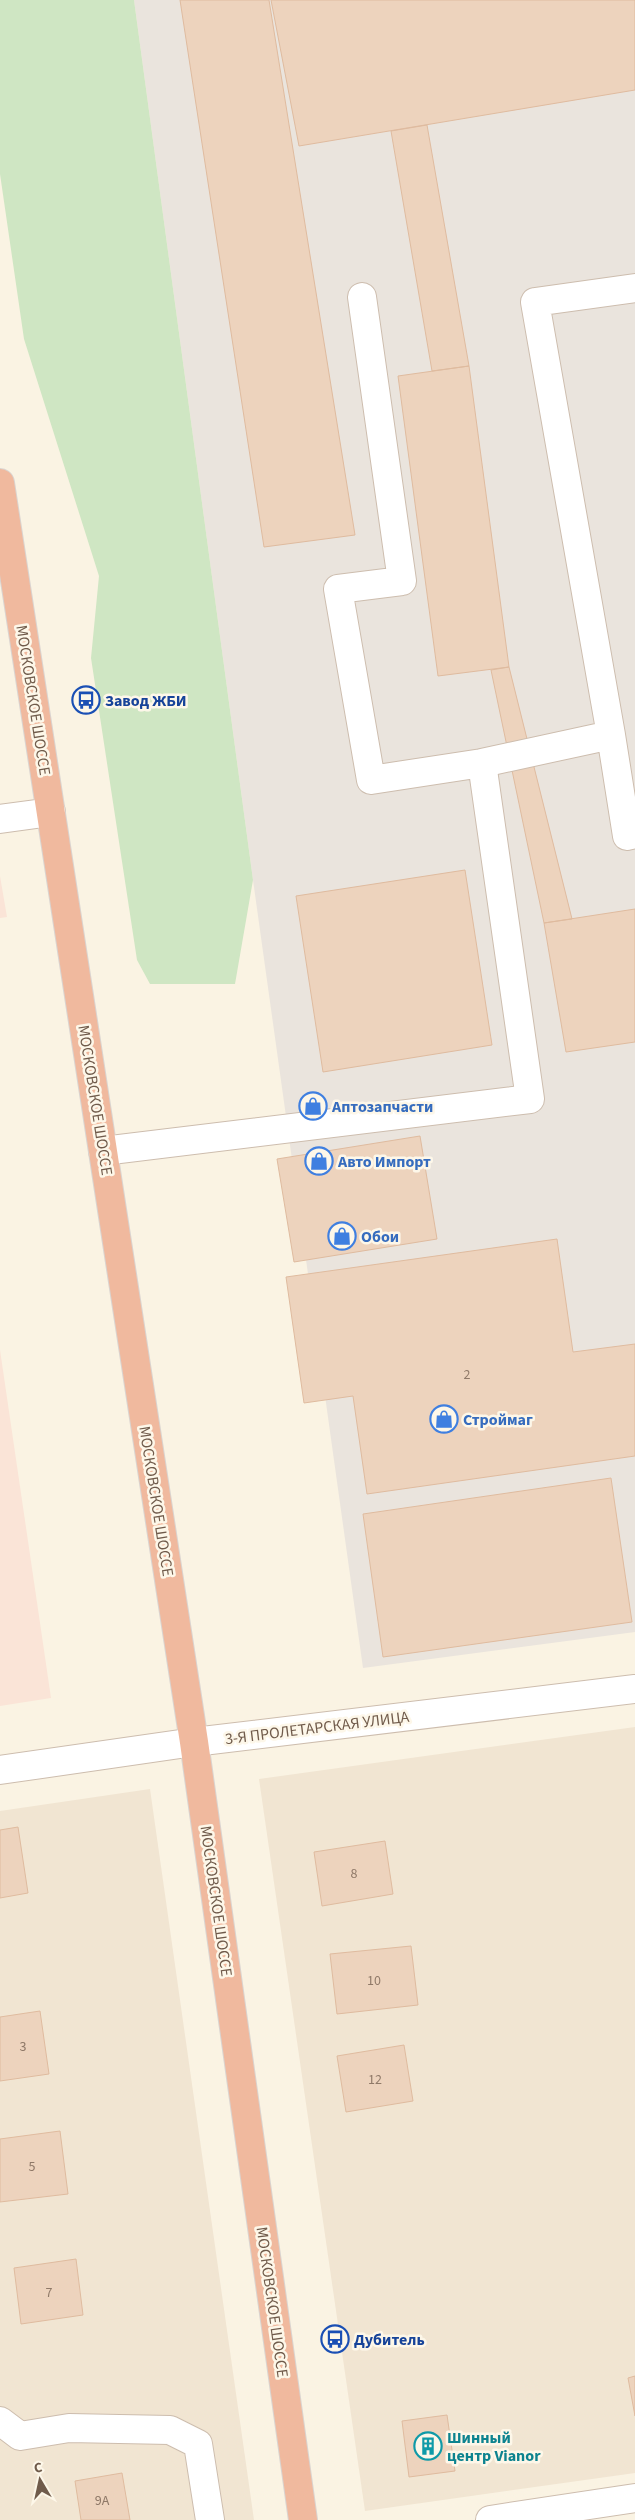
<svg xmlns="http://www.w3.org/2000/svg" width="635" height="2520" font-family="'Source Sans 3',sans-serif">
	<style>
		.residential { fill: #f1e5d2 }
		.commercial { fill: #fae4d7 }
		.industrial { fill: #eae4dd }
		.green { fill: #cfe6c3 }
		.building { fill: #edd3bd; stroke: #dfbb9f }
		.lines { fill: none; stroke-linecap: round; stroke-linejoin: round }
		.minor-casing { stroke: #cdbdae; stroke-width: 30 }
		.highway-casing { stroke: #dad4d0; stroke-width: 30 }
		.minor { stroke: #fff; stroke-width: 28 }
		.highway { stroke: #f0b99e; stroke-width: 28 }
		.labels { text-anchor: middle; stroke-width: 5; stroke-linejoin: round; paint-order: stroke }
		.number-label { font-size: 14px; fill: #8f7968 }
		.street-label { font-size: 16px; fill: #705b4b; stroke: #fdf7e9 }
		.transit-label { font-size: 16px; font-weight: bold; fill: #164399; stroke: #fdf7e9; text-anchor: start }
		.shop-label { font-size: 16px; font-weight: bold; fill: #366cbe; stroke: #fdf7e9; text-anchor: start }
		.culture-label { font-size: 16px; font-weight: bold; fill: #0d838f; stroke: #fdf7e9; text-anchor: start }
	</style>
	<rect width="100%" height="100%" fill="#faf3e3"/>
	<path class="residential" d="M635,1727V2473L365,2511L259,1779Z
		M150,1789L254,2520H0V1811Z"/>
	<path class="commercial" d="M0,876L7,917L0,918Z
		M0,1350L51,1698L0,1706Z"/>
	<path class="industrial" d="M134,0H635V1632L363,1668L253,880Z"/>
	<path class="green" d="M0,0H134L253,880L235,984H150L137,960L91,658L99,576L24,339L0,174Z"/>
	<path class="building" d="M180,0H269L355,535L264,547Z
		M271,0H635V90L299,146Z
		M427,125L469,366L432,371L391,131Z
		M469,366L509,667L438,676L398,376Z
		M509,667L572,919L544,923L491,670Z
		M465,870L492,1045L323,1072L296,896Z
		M635,909V1042L566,1052L544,923Z
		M420,1136L437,1239L294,1262L277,1159Z
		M557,1239L573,1352L635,1344V1456L367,1494L353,1396L304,1403L286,1277Z
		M611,1478L632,1622L383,1657L363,1514Z
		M18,1827L28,1893L0,1898V1830Z
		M385,1841L393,1894L322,1906L314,1852Z
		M411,1946L418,2005L337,2014L330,1954Z
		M40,2011L49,2074L0,2081V2017Z
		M404,2045L413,2101L346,2112L337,2056Z
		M60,2131L68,2194L0,2202V2139Z
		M76,2259L83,2315L21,2324L14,2268Z
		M635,2376V2416L628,2378Z
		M447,2415L455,2471L409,2477L402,2421Z
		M122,2473L130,2520H81L75,2481Z"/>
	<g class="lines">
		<g class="minor-casing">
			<path id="minor" d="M362,297L402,581L338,589L371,780L482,763
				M611,735L627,836L635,834
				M0,819L51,812
				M103,1151L530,1099L482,763L611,735L535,302L635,288
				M0,1770L194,1742L635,1689
				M0,2421L20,2436L69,2428L170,2430L198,2444L210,2520
				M490,2520L635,2498"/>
		</g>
		<g class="highway-casing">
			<path id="highway" d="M0,483L194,1742L303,2520"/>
		</g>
		<use href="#minor" class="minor"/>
		<use href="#highway" class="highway"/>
	</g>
	<defs>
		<g id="bus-ring" transform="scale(1.4375)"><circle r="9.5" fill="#fdf7e9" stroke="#1a4fb4" stroke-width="1.5"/><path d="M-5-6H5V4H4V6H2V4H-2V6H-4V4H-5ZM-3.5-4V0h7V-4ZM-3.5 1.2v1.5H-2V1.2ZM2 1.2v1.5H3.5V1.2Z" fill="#1a4fb4"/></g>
		<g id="shop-ring" transform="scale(1.4375)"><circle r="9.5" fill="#fdf7e9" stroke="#3f7fe0" stroke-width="1.5"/><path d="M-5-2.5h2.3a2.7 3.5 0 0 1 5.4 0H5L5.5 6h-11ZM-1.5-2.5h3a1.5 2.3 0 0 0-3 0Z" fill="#3f7fe0"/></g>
		<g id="building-ring" transform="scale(1.4375)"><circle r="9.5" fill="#fdf7e9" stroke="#0f9aa8" stroke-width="1.5"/><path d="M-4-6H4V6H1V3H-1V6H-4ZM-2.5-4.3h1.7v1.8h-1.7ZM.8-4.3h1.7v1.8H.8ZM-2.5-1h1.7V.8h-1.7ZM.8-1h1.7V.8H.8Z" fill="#0f9aa8"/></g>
	</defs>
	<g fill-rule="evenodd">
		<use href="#bus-ring" x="86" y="700"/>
		<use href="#shop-ring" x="313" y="1106"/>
		<use href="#shop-ring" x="319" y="1161"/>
		<use href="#shop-ring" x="342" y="1236"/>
		<use href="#shop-ring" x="444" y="1419"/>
		<use href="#bus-ring" x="335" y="2339"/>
		<use href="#building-ring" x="428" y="2446"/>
	</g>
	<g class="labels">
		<g class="number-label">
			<text x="467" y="1379">2</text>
			<text x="354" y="1878">8</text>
			<text x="374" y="1985">10</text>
			<text x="23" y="2051">3</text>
			<text x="375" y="2084">12</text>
			<text x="32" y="2171">5</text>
			<text x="49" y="2297">7</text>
			<text x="102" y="2505">9А</text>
		</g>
		<g class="street-label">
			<text transform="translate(34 700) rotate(81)" y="6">МОСКОВСКОЕ ШОССЕ</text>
			<text transform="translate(96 1100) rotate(81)" y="6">МОСКОВСКОЕ ШОССЕ</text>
			<text transform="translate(157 1501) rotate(81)" y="6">МОСКОВСКОЕ ШОССЕ</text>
			<text transform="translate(317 1727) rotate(-7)" y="6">3-Я ПРОЛЕТАРСКАЯ УЛИЦА</text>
			<text transform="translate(217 1901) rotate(82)" y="6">МОСКОВСКОЕ ШОССЕ</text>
			<text transform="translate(273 2302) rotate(82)" y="6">МОСКОВСКОЕ ШОССЕ</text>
		</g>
		<g class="transit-label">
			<text x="105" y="706">Завод ЖБИ</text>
			<text x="354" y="2345">Дубитель</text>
		</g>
		<g class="shop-label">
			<text x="332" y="1112">Аптозапчасти</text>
			<text x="338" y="1167">Авто Импорт</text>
			<text x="361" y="1242">Обои</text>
			<text x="463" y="1425">Строймаг</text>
		</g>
		<g class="culture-label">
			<text x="447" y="2443">Шинный<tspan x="447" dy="18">центр Vianor</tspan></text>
		</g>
	</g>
	<g transform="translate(40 2480) rotate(351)" stroke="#fdf7e9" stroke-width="4" paint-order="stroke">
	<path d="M0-4L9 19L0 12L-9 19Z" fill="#705b4b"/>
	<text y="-8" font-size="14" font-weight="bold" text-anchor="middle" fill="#705b4b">С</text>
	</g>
</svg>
